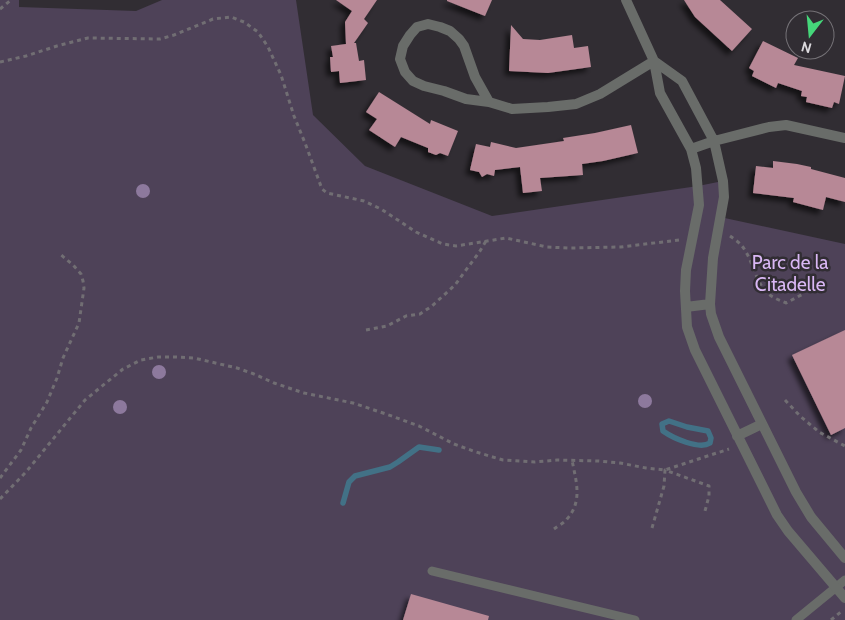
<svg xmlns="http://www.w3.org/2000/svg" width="845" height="620" font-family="Cabin,sans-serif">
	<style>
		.green { fill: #4e4258 }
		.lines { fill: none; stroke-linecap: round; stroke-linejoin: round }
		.stream { stroke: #427186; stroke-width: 5.5 }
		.building { fill: #b78896; filter: url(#shadow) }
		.path { stroke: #716e73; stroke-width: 3; stroke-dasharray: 4 4; stroke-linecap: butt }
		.lane { stroke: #696c69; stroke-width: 9 }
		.street { stroke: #696c69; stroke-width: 10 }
		.tree { fill: #8d799d }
		.labels { text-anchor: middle; stroke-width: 5; stroke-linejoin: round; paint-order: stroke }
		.park-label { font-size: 19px; fill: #d9b7f4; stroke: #312d33 }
	</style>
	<defs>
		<filter id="shadow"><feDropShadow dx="-4.5" dy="4.5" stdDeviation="2.5" flood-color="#0009"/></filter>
	</defs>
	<rect width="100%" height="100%" fill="#312d33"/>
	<path class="green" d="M0,0H19V7L136,11L162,0H296L313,115L365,166L492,216L698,186L723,181L720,217L845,244V620H0Z"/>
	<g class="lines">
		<path class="stream" d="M669,421L687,427L708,431L711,438L710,443C699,450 673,438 663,431L662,424Z
			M343,503L349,482L355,476L390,467L398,462L419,447L439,450"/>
	</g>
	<path class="building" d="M336,0H377L364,19L368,23L354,43H356L359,61L364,60L366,80L340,83L339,71L331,72L330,57H333L331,46L346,44L345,22L352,11Z
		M447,0H492L485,16L447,1Z
		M684,0H720L752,29L732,51L695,17Z
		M511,25L523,39L540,40L572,35L574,48L588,46L591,67L548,73L509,71Z
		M763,41L798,58L794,65L845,76L839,104L834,102L832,108L806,102L807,97L801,96L802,91L778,83L776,88L752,76L754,71L749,68Z
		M379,92L430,124L431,120L458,131L448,156L440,153L436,155L428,152V148L401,137L395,147L369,130L377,119L366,112Z
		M631,125L638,153L603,161L582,164L583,175L540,178L542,191L523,193L520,167L495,170L494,176L487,174L482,177L479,172L470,170L476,144L490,147L491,142L516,148L564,141L563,138L595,133Z
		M773,161L797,164L811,167V169L845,178V202L826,197L823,210L793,202L794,198L753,193L756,166L773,168Z
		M845,330V428L831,435L792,355Z
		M411,594L489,616L488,620H403Z"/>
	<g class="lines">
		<path class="path" d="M0,9L11,0
			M0,62L26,56L57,46L88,38L160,39L174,35L213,19L231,17L244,22L258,32L268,47L281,75L294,116L305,143L322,189L327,193L364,201L381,209L416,232L443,244L456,246L506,238L547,247L569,248L621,247L679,240
			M730,236C734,239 739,242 742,246C755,262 755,289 775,298C778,300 782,301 786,303L803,294
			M366,330L387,326L406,316L420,314L432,306L455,285L480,251L486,241
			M785,400L800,416L819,432L845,446
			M0,478L21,450L31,428L47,402L57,378L63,358L79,323L84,288L83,281L81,274L73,265L60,254
			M0,499L26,472L85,400L123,369L141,360L158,357H175L194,358L237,368L254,374L274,383L304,393L353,403L386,414L419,426L454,444L476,452L503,460L535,462L557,460L598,461L620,463L646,468L665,470L729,449
			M652,528L664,486L665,470L709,486V496L705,511
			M554,529C558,526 564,523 567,519C583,501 576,481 572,460
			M831,620L842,611"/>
		<path class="lane" d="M432,571L635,620
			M796,620L845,580"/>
		<path class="street" d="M626,0L654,61L660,93L691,149L696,168L699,205L686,270L685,291L687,327L695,350L777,515L788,531L845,598
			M654,61L682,81L714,141L723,181L724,197L713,258L710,304L711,314L719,337L796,492L811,517L845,558
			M489,102L475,77L464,46L459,39L450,31L440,27L428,24L417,27L410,35L403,46L400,59L405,72L413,81L424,86L444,91L466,99L489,102L512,109L548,107L576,104L600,94L654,61
			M691,149L714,141L769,127L786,125L845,138
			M686,307L710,304
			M737,436L762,424"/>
	</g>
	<g class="tree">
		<circle cx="143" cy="191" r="7"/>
		<circle cx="159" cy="372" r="7"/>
		<circle cx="645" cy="401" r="7"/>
		<circle cx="120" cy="407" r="7"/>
	</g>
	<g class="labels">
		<g class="park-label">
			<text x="790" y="269">Parc de la<tspan x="790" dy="22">Citadelle</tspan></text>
		</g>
	</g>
	<g transform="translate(810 35) rotate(196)"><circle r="24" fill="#312d33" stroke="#757277"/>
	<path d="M0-4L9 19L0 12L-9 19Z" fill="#45d77a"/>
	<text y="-8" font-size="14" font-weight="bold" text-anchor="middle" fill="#dcdade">N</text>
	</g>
</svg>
